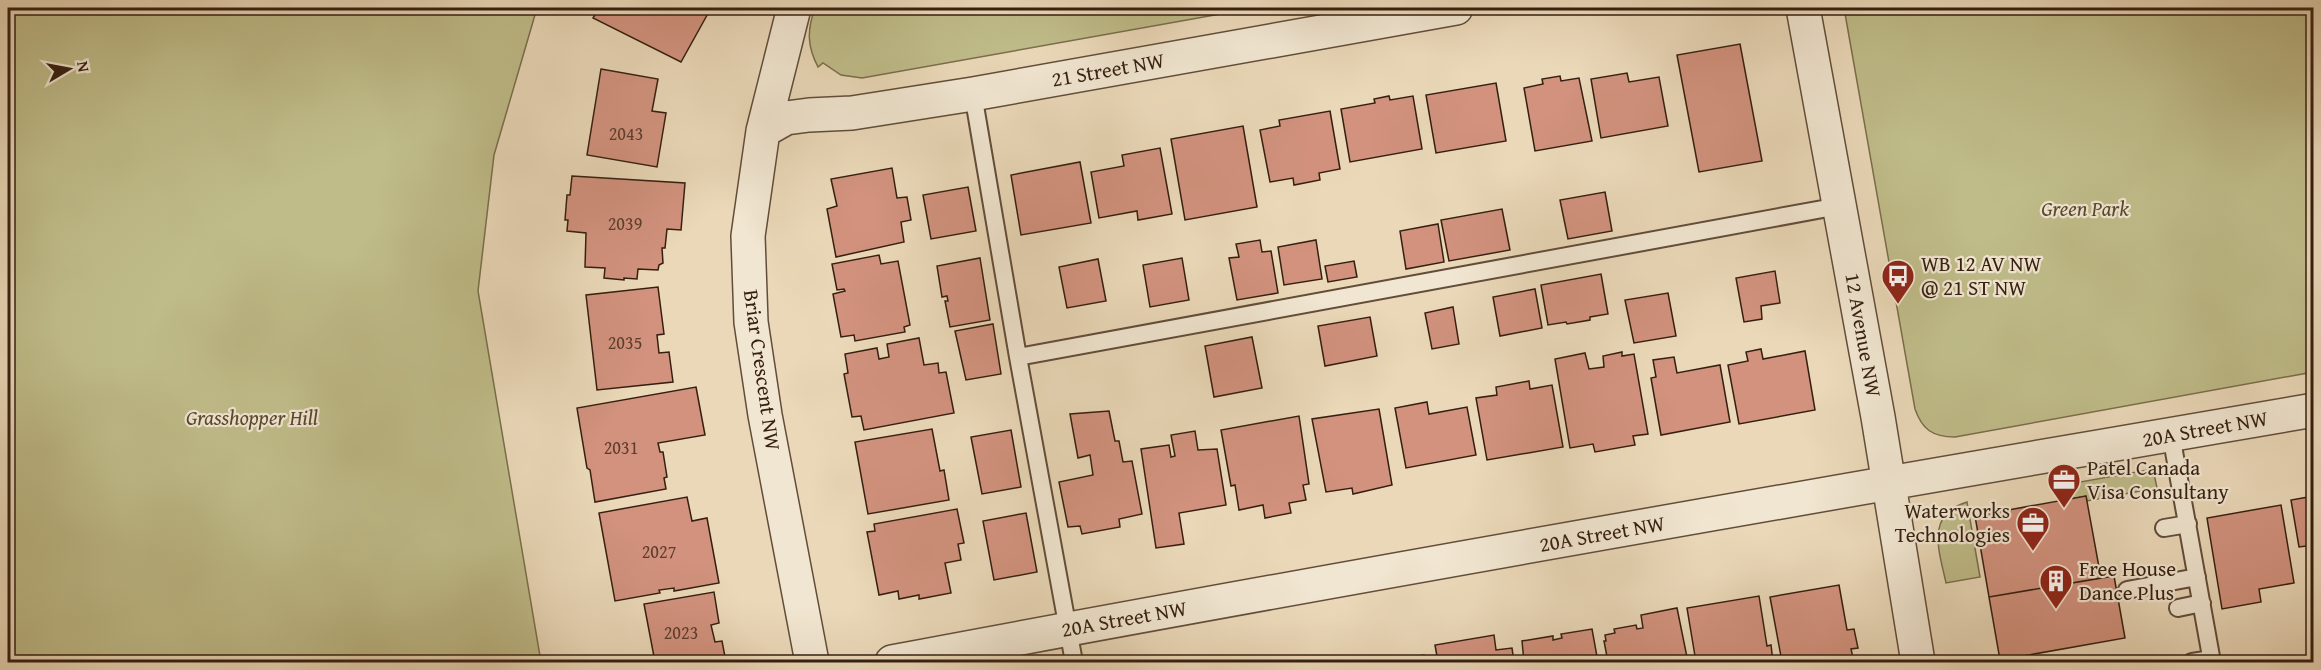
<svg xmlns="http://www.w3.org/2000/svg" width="2321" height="670" font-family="'Gentium Book Plus',serif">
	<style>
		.green { fill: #bfbc89; stroke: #7a6e4c; stroke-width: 1.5 }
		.building { fill: #d2927e; stroke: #351f10; stroke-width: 1.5 }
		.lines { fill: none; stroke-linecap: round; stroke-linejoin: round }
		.service-casing { stroke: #624d3a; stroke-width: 20 }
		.minor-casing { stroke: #624d3a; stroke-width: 36 }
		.service { stroke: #f1e6d1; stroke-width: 16 }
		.minor { stroke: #f1e6d1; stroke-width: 33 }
		.labels { text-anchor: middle; stroke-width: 4.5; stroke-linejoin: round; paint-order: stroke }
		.number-label { font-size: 18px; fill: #5c3c2c }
		.street-label { font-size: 21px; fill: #351f10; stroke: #f1e6d1 }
		.park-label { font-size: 21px; font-style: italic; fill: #58462e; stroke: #f1e6d1 }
		.poi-label { font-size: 21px; fill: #351f10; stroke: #f1e6d1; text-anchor: start }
	</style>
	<rect width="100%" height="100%" fill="#ead8b8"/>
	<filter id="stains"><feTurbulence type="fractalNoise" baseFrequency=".00333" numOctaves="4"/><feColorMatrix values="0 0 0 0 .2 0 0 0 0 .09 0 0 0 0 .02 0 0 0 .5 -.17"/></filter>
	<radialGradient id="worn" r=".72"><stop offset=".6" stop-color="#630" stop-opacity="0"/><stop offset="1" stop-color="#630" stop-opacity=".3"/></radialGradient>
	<path class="green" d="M8,8H537L494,155L478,291L541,662H8Z
		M815,8H1254L862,78L841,75L823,63L818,67C807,46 807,30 815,8Z
		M1844,8H2313V372L1955,437C1932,437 1922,429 1915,409Z
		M2153,469L2157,488L2087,501L2086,496L2065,500L2063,485Z
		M1967,502L1980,577L1946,583C1939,550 1925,515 1967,502Z"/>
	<path class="building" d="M599,8H711L681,62L593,18Z
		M1740,44L1762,161L1699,172L1677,55Z
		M601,69L658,79L652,111L666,113L657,167L587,155Z
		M1627,73L1629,82L1659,77L1668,126L1601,138L1591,79Z
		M1560,76L1561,81L1579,78L1592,141L1535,151L1524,88L1543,84L1542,79Z
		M1496,83L1506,141L1436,153L1426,95Z
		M1389,96L1390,100L1413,96L1422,149L1350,162L1341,109L1375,103L1374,99Z
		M1330,111L1340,169L1319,173L1320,180L1294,185L1293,178L1270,182L1260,130L1280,126L1279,120Z
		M1243,126L1257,207L1185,220L1171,139Z
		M1160,148L1172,214L1138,220L1137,211L1099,218L1091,172L1124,166L1122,155Z
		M1080,162L1091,223L1021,235L1011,175Z
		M892,168L897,198L907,197L911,220L901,222L904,242L836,257L827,209L837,206L831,179Z
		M572,176L685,183L681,230L667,229L665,248H662L663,263L659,265L658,270L638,269L637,279L624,278V280L604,278L605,268L585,267L586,233L567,231L568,220H565L567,195H570Z
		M968,187L976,231L931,239L923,195Z
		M1605,192L1612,231L1568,239L1560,200Z
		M1502,209L1510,250L1449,261L1441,220Z
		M1438,224L1444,262L1406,269L1400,231Z
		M1260,240L1262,252L1271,251L1278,293L1237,300L1229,258L1239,257L1236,244Z
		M1316,240L1322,279L1284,285L1278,247Z
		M879,255L881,264L898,261L910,325L904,327L905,332L855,341L854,335L841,337L833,294L845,291L844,289L837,290L832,264Z
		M980,258L990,320L950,327L945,301H948L947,296L942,297L937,266Z
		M1182,258L1189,300L1150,307L1143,265Z
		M1098,259L1106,301L1067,308L1059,267Z
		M1354,261L1357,277L1328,282L1325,266Z
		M1775,271L1780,303L1761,306L1762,319L1744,322L1736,278Z
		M1601,274L1608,314L1590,317V320L1567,324L1566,322L1548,325L1541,285Z
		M658,287L664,334L657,335L659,353L669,352L673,382L597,390L586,295Z
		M1535,289L1542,328L1500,336L1493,297Z
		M1668,293L1676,336L1634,343L1625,300Z
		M1453,307L1459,344L1432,349L1425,313Z
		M1370,317L1377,356L1325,366L1318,326Z
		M993,324L1001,374L966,380L955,331Z
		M1252,337L1262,388L1214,397L1205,346Z
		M919,338L924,365L938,363L939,373L946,372L954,413L864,430L861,416L852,417L844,374L848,373L845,354L877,348L879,359L889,357L887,344Z
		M1761,349L1763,359L1805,351L1815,410L1739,424L1728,365L1748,361L1746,352Z
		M1622,352V356L1634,354L1648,434L1633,436L1635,445L1595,452L1593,444L1570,448L1555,359L1585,353L1589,369L1604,367L1603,356Z
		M1674,357L1677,373L1720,365L1730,422L1661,435L1651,378L1656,377L1653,360Z
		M1529,381L1530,389L1552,385L1563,447L1487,460L1476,398L1497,395L1496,387Z
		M696,387L705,435L658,443L660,452H663L667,477L664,478L666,489L595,502L590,470L587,468L577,408Z
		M1427,402L1429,414L1467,407L1476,455L1406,468L1395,408Z
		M1379,409L1392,485L1353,494L1352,488L1326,492L1312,419Z
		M1109,411L1115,441H1119L1123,462L1132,461L1142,514L1119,519L1120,527L1082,534L1080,526L1068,527L1059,482L1093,475L1090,455L1078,458L1070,414Z
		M1299,416L1309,484L1303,485L1306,500L1289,503L1291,513L1265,518L1263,505L1239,510L1235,485L1231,486L1221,430Z
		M932,429L940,471L944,470L949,500L868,514L855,442Z
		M1011,430L1021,487L982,494L971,437Z
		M1195,431L1198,450L1217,449L1226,505L1179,513L1184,544L1156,548L1141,449L1169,445L1171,457L1175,456L1171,435Z
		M2086,496L2101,578L1989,597L1975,516Z
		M2314,496V545L2299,547L2291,500Z
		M687,497L692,521L707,518L719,583L674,591V588L659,590L660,593L615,601L599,513Z
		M2281,505L2294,583L2259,589L2261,602L2222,609L2207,518Z
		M957,509L964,543L958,544L961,560L945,563L951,593L919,599V595L899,599L898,591L879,595L867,532L875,531L874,524Z
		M1026,513L1037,572L994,580L983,521Z
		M2114,576L2125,638L2000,660L1989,597Z
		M1839,585L1847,630L1854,629L1858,648L1851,649L1854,662H1782L1770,597Z
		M714,592L719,623L711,625L715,642L722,641L726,662H655L644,604Z
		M1759,596L1767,646L1771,645L1773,662H1696L1687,608Z
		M1677,608L1688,662H1608L1604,641H1606L1605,635L1615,633L1614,629L1636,625L1637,629L1643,628L1641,615Z
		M1592,629L1598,662H1524L1522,641L1553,636V640L1562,638L1561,634Z
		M1494,635L1496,650L1512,648L1514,662H1438L1435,645Z
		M1424,655L1426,662H1384Z
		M2055,657L2056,662H2019Z"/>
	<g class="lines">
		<g class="service-casing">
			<path id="service" d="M973,94L1018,357L1074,662
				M1018,357L1839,206
				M2171,435L2212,662
				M2164,528L2188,524
				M2127,590L2197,577
				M2178,608L2202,603
				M2192,662L2212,659"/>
		</g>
		<g class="minor-casing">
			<path id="minor" d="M794,8L763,131L748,236L751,322L765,415L812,662
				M1803,8L1878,417L1918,662
				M763,131L786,118L809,115L852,113L973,94L1456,8
				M892,662C1365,573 1839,491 2314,410"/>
		</g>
		<use href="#service" class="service"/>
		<use href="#minor" class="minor"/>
	</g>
	<defs>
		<g id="bus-pin" transform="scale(1.725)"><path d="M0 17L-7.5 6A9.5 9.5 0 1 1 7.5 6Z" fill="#8f2418" stroke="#f1e6d1"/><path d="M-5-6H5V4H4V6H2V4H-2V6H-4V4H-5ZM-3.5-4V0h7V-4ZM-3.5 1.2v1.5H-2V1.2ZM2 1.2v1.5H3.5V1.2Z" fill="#fff"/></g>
		<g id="office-pin" transform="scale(1.725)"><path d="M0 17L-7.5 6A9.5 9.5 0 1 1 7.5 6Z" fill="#8f2418" stroke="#f1e6d1"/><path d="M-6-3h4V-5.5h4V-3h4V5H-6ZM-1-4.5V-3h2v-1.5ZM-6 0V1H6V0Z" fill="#fff"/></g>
		<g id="building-pin" transform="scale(1.725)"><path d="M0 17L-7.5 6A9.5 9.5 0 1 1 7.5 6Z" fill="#8f2418" stroke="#f1e6d1"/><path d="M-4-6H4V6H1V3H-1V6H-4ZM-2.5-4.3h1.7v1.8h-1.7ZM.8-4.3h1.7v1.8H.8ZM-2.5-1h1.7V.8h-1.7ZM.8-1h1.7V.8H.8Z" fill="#fff"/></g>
	</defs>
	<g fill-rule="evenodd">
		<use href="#bus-pin" x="1898" y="276"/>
		<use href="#office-pin" x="2064" y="480"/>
		<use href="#office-pin" x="2033" y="523"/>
		<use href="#building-pin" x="2056" y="581"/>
	</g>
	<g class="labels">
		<g class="number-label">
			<text x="626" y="140">2043</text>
			<text x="625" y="230">2039</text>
			<text x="625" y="349">2035</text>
			<text x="621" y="454">2031</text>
			<text x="659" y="558">2027</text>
			<text x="681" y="639">2023</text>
		</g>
		<g class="street-label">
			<text transform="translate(1108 70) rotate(-10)" y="7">21 Street NW</text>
			<text transform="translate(1863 335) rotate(80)" y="7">12 Avenue NW</text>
			<text transform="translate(762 370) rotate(82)" y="7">Briar Crescent NW</text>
			<text transform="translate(2205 429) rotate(-10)" y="7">20A Street NW</text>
			<text transform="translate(1602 534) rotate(-10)" y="7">20A Street NW</text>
			<text transform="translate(1124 619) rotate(-10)" y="7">20A Street NW</text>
		</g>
		<g class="park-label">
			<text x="2085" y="216">Green Park</text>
			<text x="252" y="425">Grasshopper Hill</text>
		</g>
		<g class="poi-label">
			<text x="1921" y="271">WB 12 AV NW<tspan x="1921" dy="24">@ 21 ST NW</tspan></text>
			<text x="2087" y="475">Patel Canada<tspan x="2087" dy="24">Visa Consultany</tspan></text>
			<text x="2010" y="518" text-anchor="end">Waterworks<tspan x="2010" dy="24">Technologies</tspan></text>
			<text x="2079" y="576">Free House<tspan x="2079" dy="24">Dance Plus</tspan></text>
		</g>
	</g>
	<rect width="2321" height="670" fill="none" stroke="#ead8b8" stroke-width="30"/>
	<rect x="9" y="9" width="2303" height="652" fill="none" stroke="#351f10" stroke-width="3"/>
	<rect x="15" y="15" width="2291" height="640" fill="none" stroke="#351f10" stroke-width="1.5"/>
	<g transform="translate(69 69) rotate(80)" stroke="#f1e6d1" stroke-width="4.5" paint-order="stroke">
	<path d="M0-4.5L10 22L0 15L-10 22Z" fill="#351f10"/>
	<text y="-9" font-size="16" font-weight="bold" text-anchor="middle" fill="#351f10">N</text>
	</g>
	<rect width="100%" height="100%" filter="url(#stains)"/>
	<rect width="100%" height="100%" fill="url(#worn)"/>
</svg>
